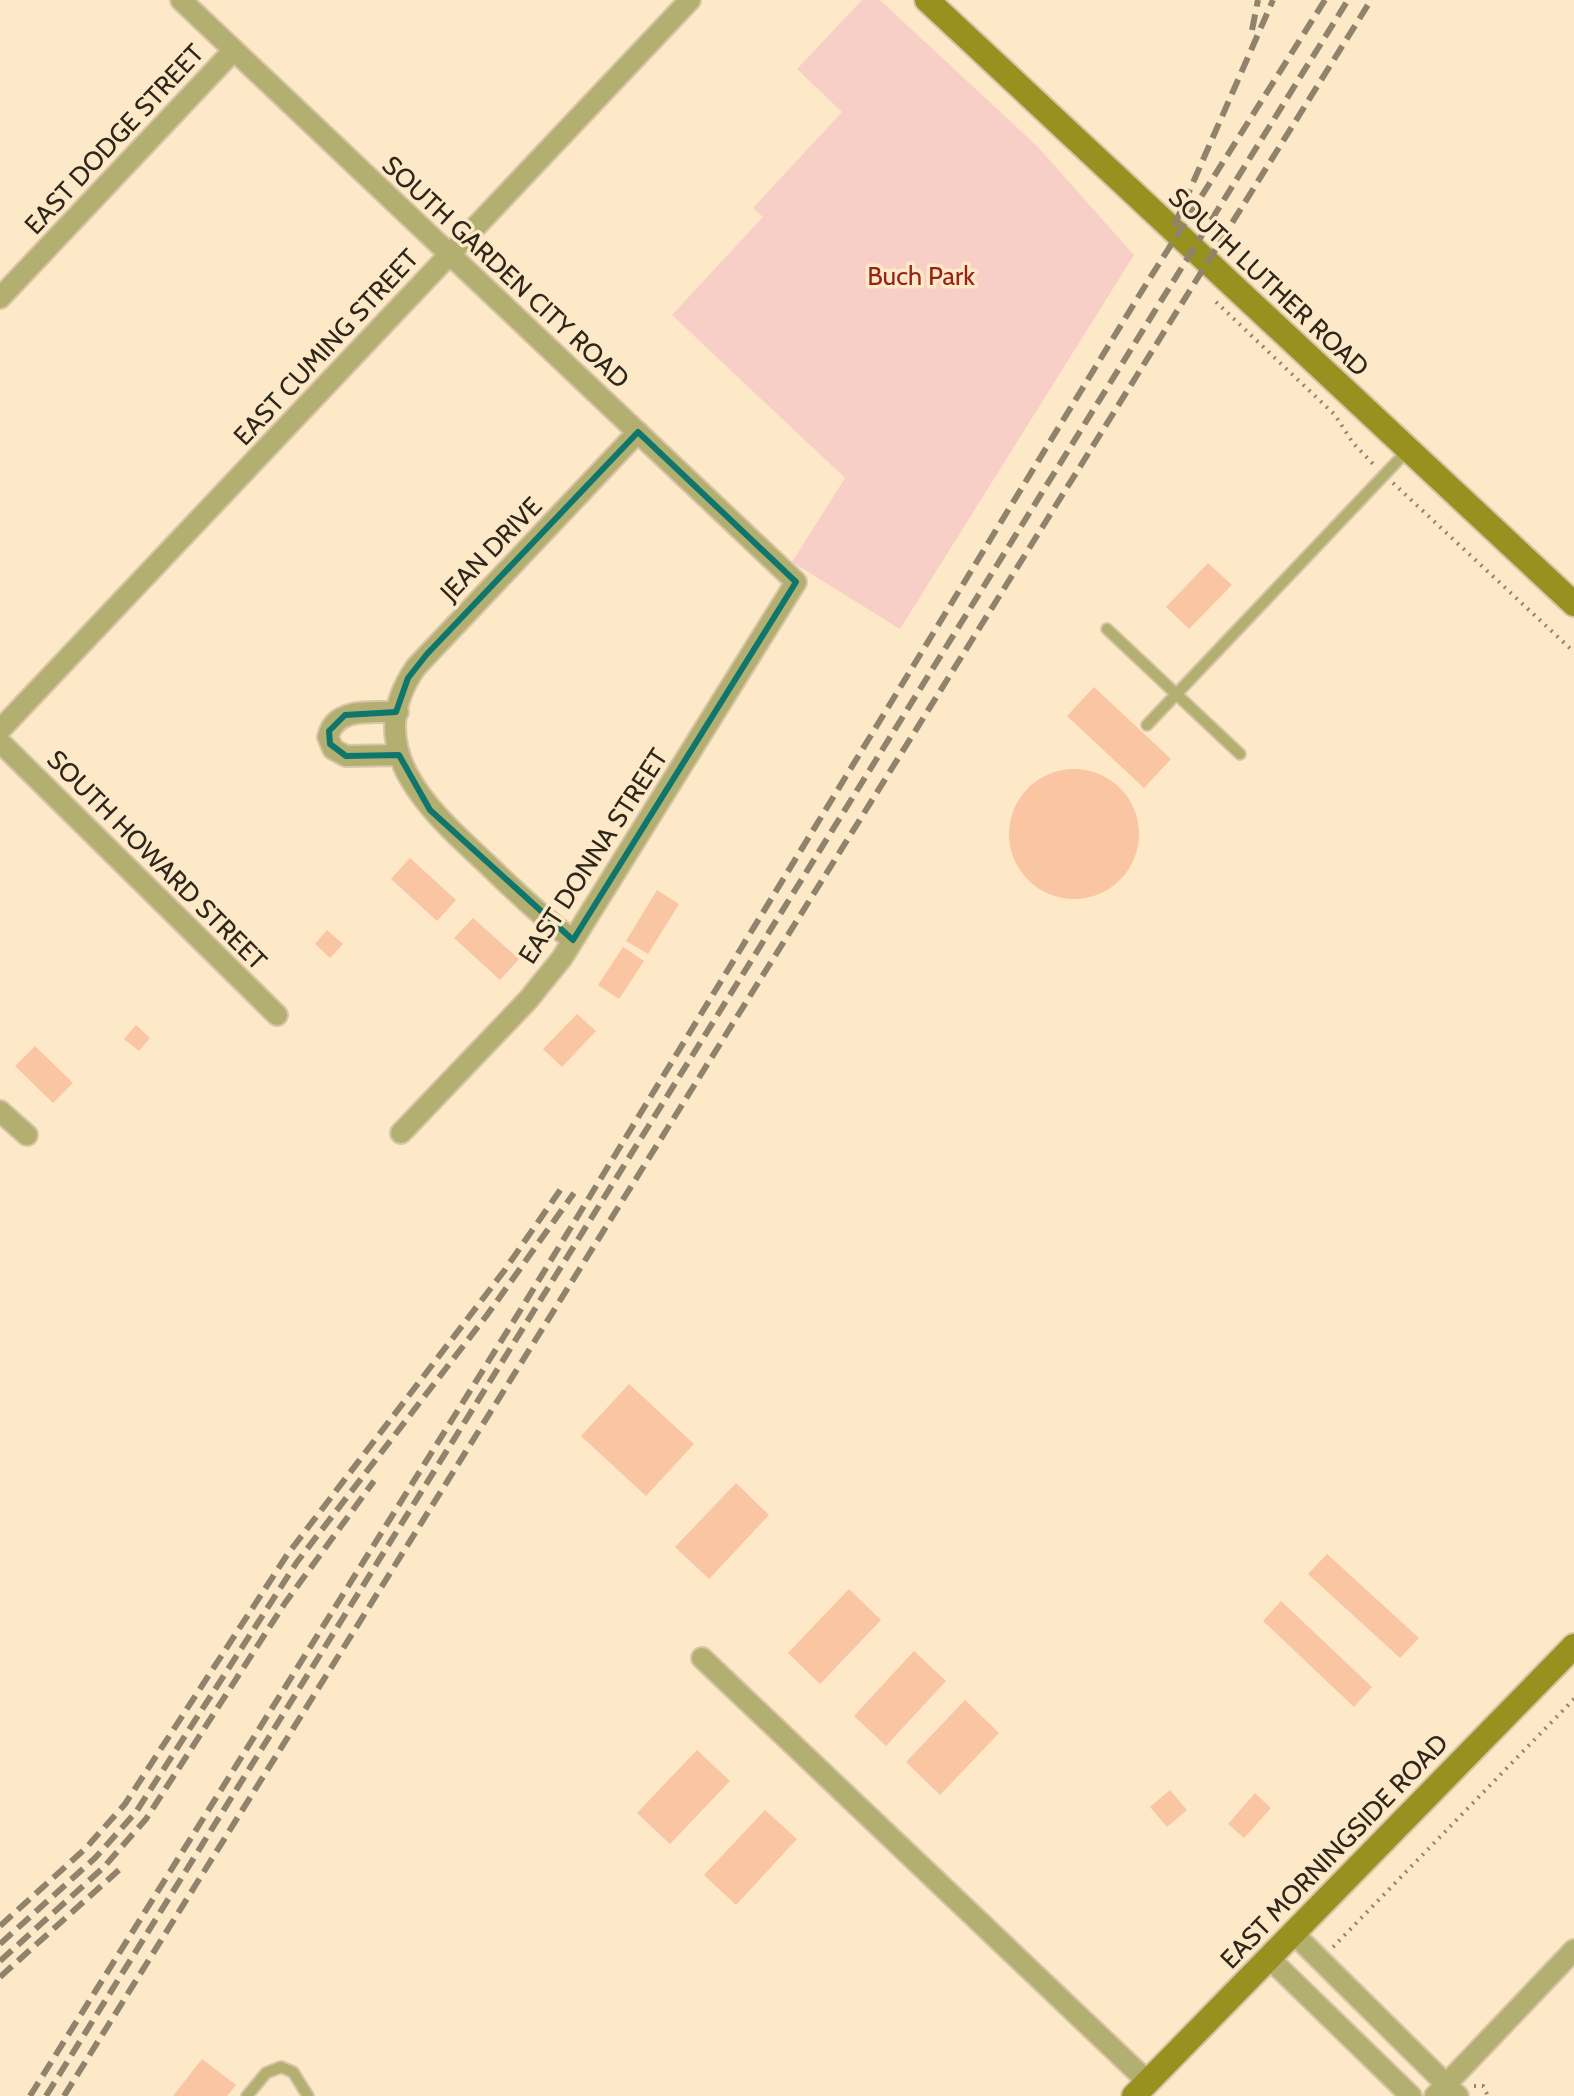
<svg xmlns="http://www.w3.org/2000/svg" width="1574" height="2096" font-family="Cabin,sans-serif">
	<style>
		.green { fill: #f8cfc7 }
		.building { fill: #f9c5a3 }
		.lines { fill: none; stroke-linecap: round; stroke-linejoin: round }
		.lane-casing { stroke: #d8c5a8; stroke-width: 14 }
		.street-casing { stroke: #d8c5a8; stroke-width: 24 }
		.secondary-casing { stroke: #d8c5a8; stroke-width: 28 }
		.path { stroke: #92856e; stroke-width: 4; stroke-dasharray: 2 6; stroke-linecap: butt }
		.lane { stroke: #b3af70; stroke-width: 10 }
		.street { stroke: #b3af70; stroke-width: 20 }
		.secondary { stroke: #98901f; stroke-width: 24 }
		.rail { stroke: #90836c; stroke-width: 6; stroke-dasharray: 16 8; stroke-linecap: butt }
		.marked { fill: none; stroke: #0f766e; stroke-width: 6; stroke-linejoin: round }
		.labels { text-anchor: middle; stroke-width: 7; stroke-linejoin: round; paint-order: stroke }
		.street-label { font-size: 26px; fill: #2d2619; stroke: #fde8c7 }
		.park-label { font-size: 26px; fill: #982216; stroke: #fde8c7 }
	</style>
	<rect width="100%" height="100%" fill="#fde8c7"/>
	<path class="green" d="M862,0H880L1037,146L1134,255L900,629L792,562L845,478L672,315L763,217L753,208L842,112L797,69Z"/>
	<path class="building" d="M1208,563L1232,585L1189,629L1166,607Z
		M1094,687L1171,759L1144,788L1067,716Z
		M1009 834a65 65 0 1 1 130 0a65 65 0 1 1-130 0Z
		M410,858L456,900L437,921L391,879Z
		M657,890L679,904L648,954L626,941Z
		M473,918L519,959L500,980L454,938Z
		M327,930L343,944L330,958L315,944Z
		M623,947L644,961L619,999L598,985Z
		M577,1014L596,1031L562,1067L543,1049Z
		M136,1025L150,1038L139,1051L124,1039Z
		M35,1046L73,1083L53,1103L15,1066Z
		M629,1384L694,1444L646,1496L581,1436Z
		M736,1483L769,1515L709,1579L675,1547Z
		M1327,1554L1419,1638L1400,1658L1308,1574Z
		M849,1589L881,1620L820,1684L788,1653Z
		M1281,1601L1372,1687L1354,1707L1263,1621Z
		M914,1651L946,1681L886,1746L854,1716Z
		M965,1700L999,1733L940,1795L906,1762Z
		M697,1750L730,1781L670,1844L637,1813Z
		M1170,1790L1187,1810L1167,1827L1150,1807Z
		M1255,1793L1271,1808L1244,1838L1228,1824Z
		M765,1810L797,1839L736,1905L704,1875Z
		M202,2059L236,2085L227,2096H173Z"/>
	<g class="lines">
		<g class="lane-casing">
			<path id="lane" d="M1107,629L1240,754
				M1147,725L1407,451
				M247,2096L266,2073L281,2067L293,2072L308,2096"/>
		</g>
		<g class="street-casing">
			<path id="street" d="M181,0L796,582L562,958L528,1000L401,1133
				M0,298L234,50
				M398,712C373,713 335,706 328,737L333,749L346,756L399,755
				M0,730L690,0
				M0,742L277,1015
				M573,940C542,917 514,890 486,863C430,811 359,749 416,667L638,432
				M0,1111L27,1135
				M702,1658L1148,2082
				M1293,1933L1458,2096
				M1269,1958L1411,2096
				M1435,2096L1574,1950"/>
		</g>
		<g class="secondary-casing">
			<path id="secondary" d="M927,0L1574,604
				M1134,2096L1574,1646"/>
		</g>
		<path class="path" d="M1216,302L1335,415L1353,443L1375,466
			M1393,483L1574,652
			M1333,1947L1574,1699
			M1474,2086H1483L1488,2096"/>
		<use href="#lane" class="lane"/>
		<use href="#street" class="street"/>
		<use href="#secondary" class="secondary"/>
		<path class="rail" d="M1252,30L1258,0
			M1174,226L1273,0
			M0,1926L86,1848L125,1804L287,1555L504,1271L563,1186
			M0,1944L95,1858L136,1812L297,1562L487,1315L574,1193
			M0,1961L104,1867L146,1819L285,1603L374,1481
			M0,1977L120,1869
			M30,2096L523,1306L1140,294L1325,0
			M46,2096L1348,0
			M64,2096L1371,0"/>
	</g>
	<path class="marked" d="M638,432L796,582L573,940L430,810L399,755L346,756L330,744L329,731L345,715L396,712L408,678L427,654Z"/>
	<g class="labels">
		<g class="street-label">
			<text transform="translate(114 139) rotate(-47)" y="9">EAST DODGE STREET</text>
			<text transform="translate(506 272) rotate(43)" y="9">SOUTH GARDEN CITY ROAD</text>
			<text transform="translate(1269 282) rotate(43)" y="9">SOUTH LUTHER ROAD</text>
			<text transform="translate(326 347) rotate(-47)" y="9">EAST CUMING STREET</text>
			<text transform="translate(491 549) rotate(-46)" y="9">JEAN DRIVE</text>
			<text transform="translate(593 856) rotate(-57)" y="9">EAST DONNA STREET</text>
			<text transform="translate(157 860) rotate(45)" y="9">SOUTH HOWARD STREET</text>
			<text transform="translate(1334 1851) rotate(-46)" y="9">EAST MORNINGSIDE ROAD</text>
		</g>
		<g class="park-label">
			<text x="921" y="285">Buch Park</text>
		</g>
	</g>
</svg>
